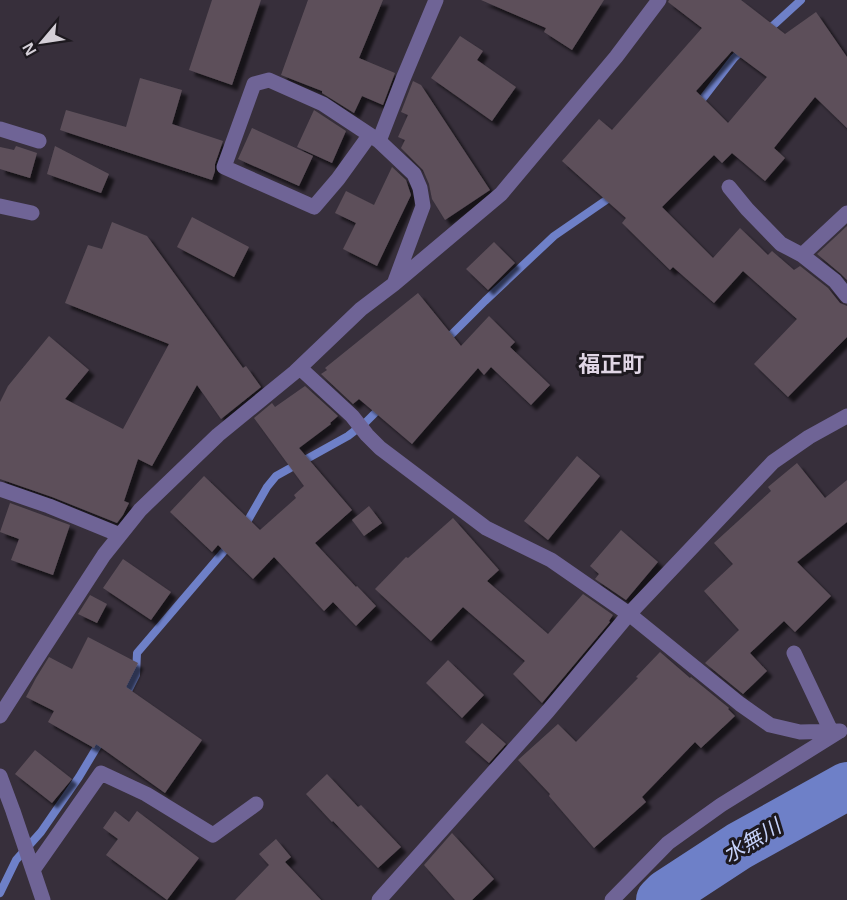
<svg xmlns="http://www.w3.org/2000/svg" width="847" height="900" font-family="Helvetica,'Noto Sans JP',sans-serif">
	<style>
		.lines { fill: none; stroke-linecap: round; stroke-linejoin: round }
		.stream { stroke: #6e80c8; stroke-width: 8 }
		.river { stroke: #6e80c8; stroke-width: 48 }
		.building { fill: #5d505a; fill-rule: evenodd; filter: url(#shadow) }
		.minor { stroke: #6f6496; stroke-width: 15 }
		.labels { text-anchor: middle; stroke-width: 6; stroke-linejoin: round; paint-order: stroke }
		.water-label { font-size: 21px; font-style: italic; fill: #c5d1f9; stroke: #1d191f }
		.quarter-label { font-size: 22px; font-weight: bold; fill: #e0d6e5; stroke: #1d191f }
	</style>
	<defs>
		<filter id="shadow"><feDropShadow dx="5.5" dy="5.5" stdDeviation="1.5" flood-color="#0009"/></filter>
	</defs>
	<rect width="100%" height="100%" fill="#372f3b"/>
	<g class="lines">
		<path class="stream" d="M766,32L801,0
			M697,106L734,58L744,49
			M444,342L485,301L554,236L615,194
			M243,529L267,487L276,476L348,436L366,422L383,405
			M125,697L136,675L137,653L231,543
			M0,893L16,860L41,832L79,777L103,737"/>
		<path class="river" d="M660,900L667,893L739,846L847,786"/>
	</g>
	<path class="building" d="M212,0H261L232,85L189,70Z
		M308,0H383L359,58L395,73L383,105L362,96L354,113L322,93V91L281,75Z
		M481,0H604L572,50L544,32L546,28Z
		M669,0H741L785,34L816,12L847,57V128L815,97L774,148L785,158L765,181L732,153L722,163L714,155L662,207L713,258L740,228L768,255L772,251L794,270L800,266L828,288L840,303L847,306V337L788,397L754,364L797,319L743,271L714,303L673,267L670,270L622,223L626,218L562,161L599,119L612,130L702,28L668,2ZM732,51L767,77L728,123L696,91Z
		M460,36L483,51L477,60L516,87L492,121L431,78Z
		M140,78L182,90L172,124L223,141L215,164V171L212,180L60,130L66,110L126,127Z
		M413,81L421,85L490,190L445,220L432,199L429,184L423,170L401,148L405,140L398,137L408,115L401,112Z
		M314,110L346,131L332,163L297,147Z
		M252,128L313,156L299,186L238,159Z
		M16,146L37,153L30,178L0,169V147L14,150Z
		M55,146L109,174L101,193L47,174Z
		M392,167L406,180L411,195L377,266L343,249L356,223L335,213L346,191L374,205Z
		M192,217L249,247L234,277L177,247Z
		M112,222L147,236L243,368L246,366L261,387L221,419L197,385L152,466L138,459L124,501L129,503L123,515L117,523L52,497L0,479V402L8,386L49,336L89,370L65,399L123,429L169,344L65,303L88,245L102,249Z
		M847,226V280L841,274L817,254Z
		M494,242L515,263L488,290L466,269Z
		M418,293L461,346L489,316L515,342L510,347L550,385L531,405L491,367L484,375L478,368L412,444L359,399L353,404L321,374L327,370L325,368Z
		M305,386L338,416L330,423L331,424L299,448L352,510L315,543L356,587L357,586L376,606L356,626L333,602L324,611L274,557L253,579L218,545L212,552L170,512L204,476L260,530L296,498L294,495L304,486L254,418L272,403L275,407Z
		M577,456L600,476L548,540L524,521Z
		M797,463L825,498L847,480V522L797,562L831,596L795,632L784,621L750,653L767,671L743,694L705,663L739,630L704,591L733,564L714,543L771,491L768,487Z
		M10,503L70,525L53,575L11,560L19,539L0,532Z
		M369,506L382,523L364,536L352,520Z
		M453,518L499,570L487,581L548,634L583,594L613,615L609,621L610,622L542,703L513,674L525,661L463,607L431,641L375,589L406,557L408,558Z
		M621,530L658,562L626,600L595,579L599,574L590,566Z
		M123,559L171,592L151,620L103,588Z
		M90,595L107,604L97,623L78,614Z
		M88,637L138,663L126,687L202,740L165,793L96,744L94,748L48,722L54,711L26,697L36,678L49,657L72,669Z
		M660,652L690,678L691,677L729,708L728,709L735,716L701,748L695,742L642,797L646,802L594,848L549,796L550,794L518,760L558,724L576,742L638,678L636,677Z
		M448,660L484,695L462,718L426,683Z
		M482,723L506,744L489,763L465,742Z
		M35,750L72,779L52,803L15,774Z
		M327,774L358,807L361,805L401,847L378,868L333,821L332,822L306,794Z
		M115,811L129,822L137,811L199,858L167,900L106,855L118,839L103,828Z
		M452,833L494,879L472,900H455L424,865Z
		M276,839L291,857L285,862L321,900H235L269,865L259,854Z"/>
	<g class="lines">
		<path class="minor" d="M0,129L39,141
			M369,136L338,179L314,207L224,167L254,84L269,80L323,104L379,141L403,79L436,0
			M379,141L414,174L420,188L423,206L394,284
			M729,187L747,209L781,244L802,255L835,281L847,296
			M0,206L32,213
			M802,255L847,213
			M300,368L352,416L367,435L380,448L486,528L551,560L629,614L548,711L379,900
			M0,489L49,506L120,535
			M794,653L831,731
			M0,716L37,658L104,555L140,510L218,435L295,372L361,309L394,284L501,194L616,57L659,0
			M840,731L800,732L770,725L740,704L629,614L773,462L809,437L847,416
			M0,776L13,811L43,900
			M33,870L101,773L146,794L213,835L256,804
			M612,900L668,843L721,805L840,731"/>
	</g>
	<g class="labels">
		<g class="water-label">
			<text transform="translate(752 841) rotate(-31)" y="7">水無川</text>
		</g>
		<g class="quarter-label">
			<text x="611" y="372">福正町</text>
		</g>
	</g>
	<g transform="translate(42 42) rotate(241)" stroke="#1d191f" stroke-width="4.5" paint-order="stroke">
	<path d="M0-4.5L10 22L0 15L-10 22Z" fill="#d4cfd7"/>
	<text y="-9" font-size="16" font-weight="bold" text-anchor="middle" fill="#d4cfd7">N</text>
	</g>
</svg>
